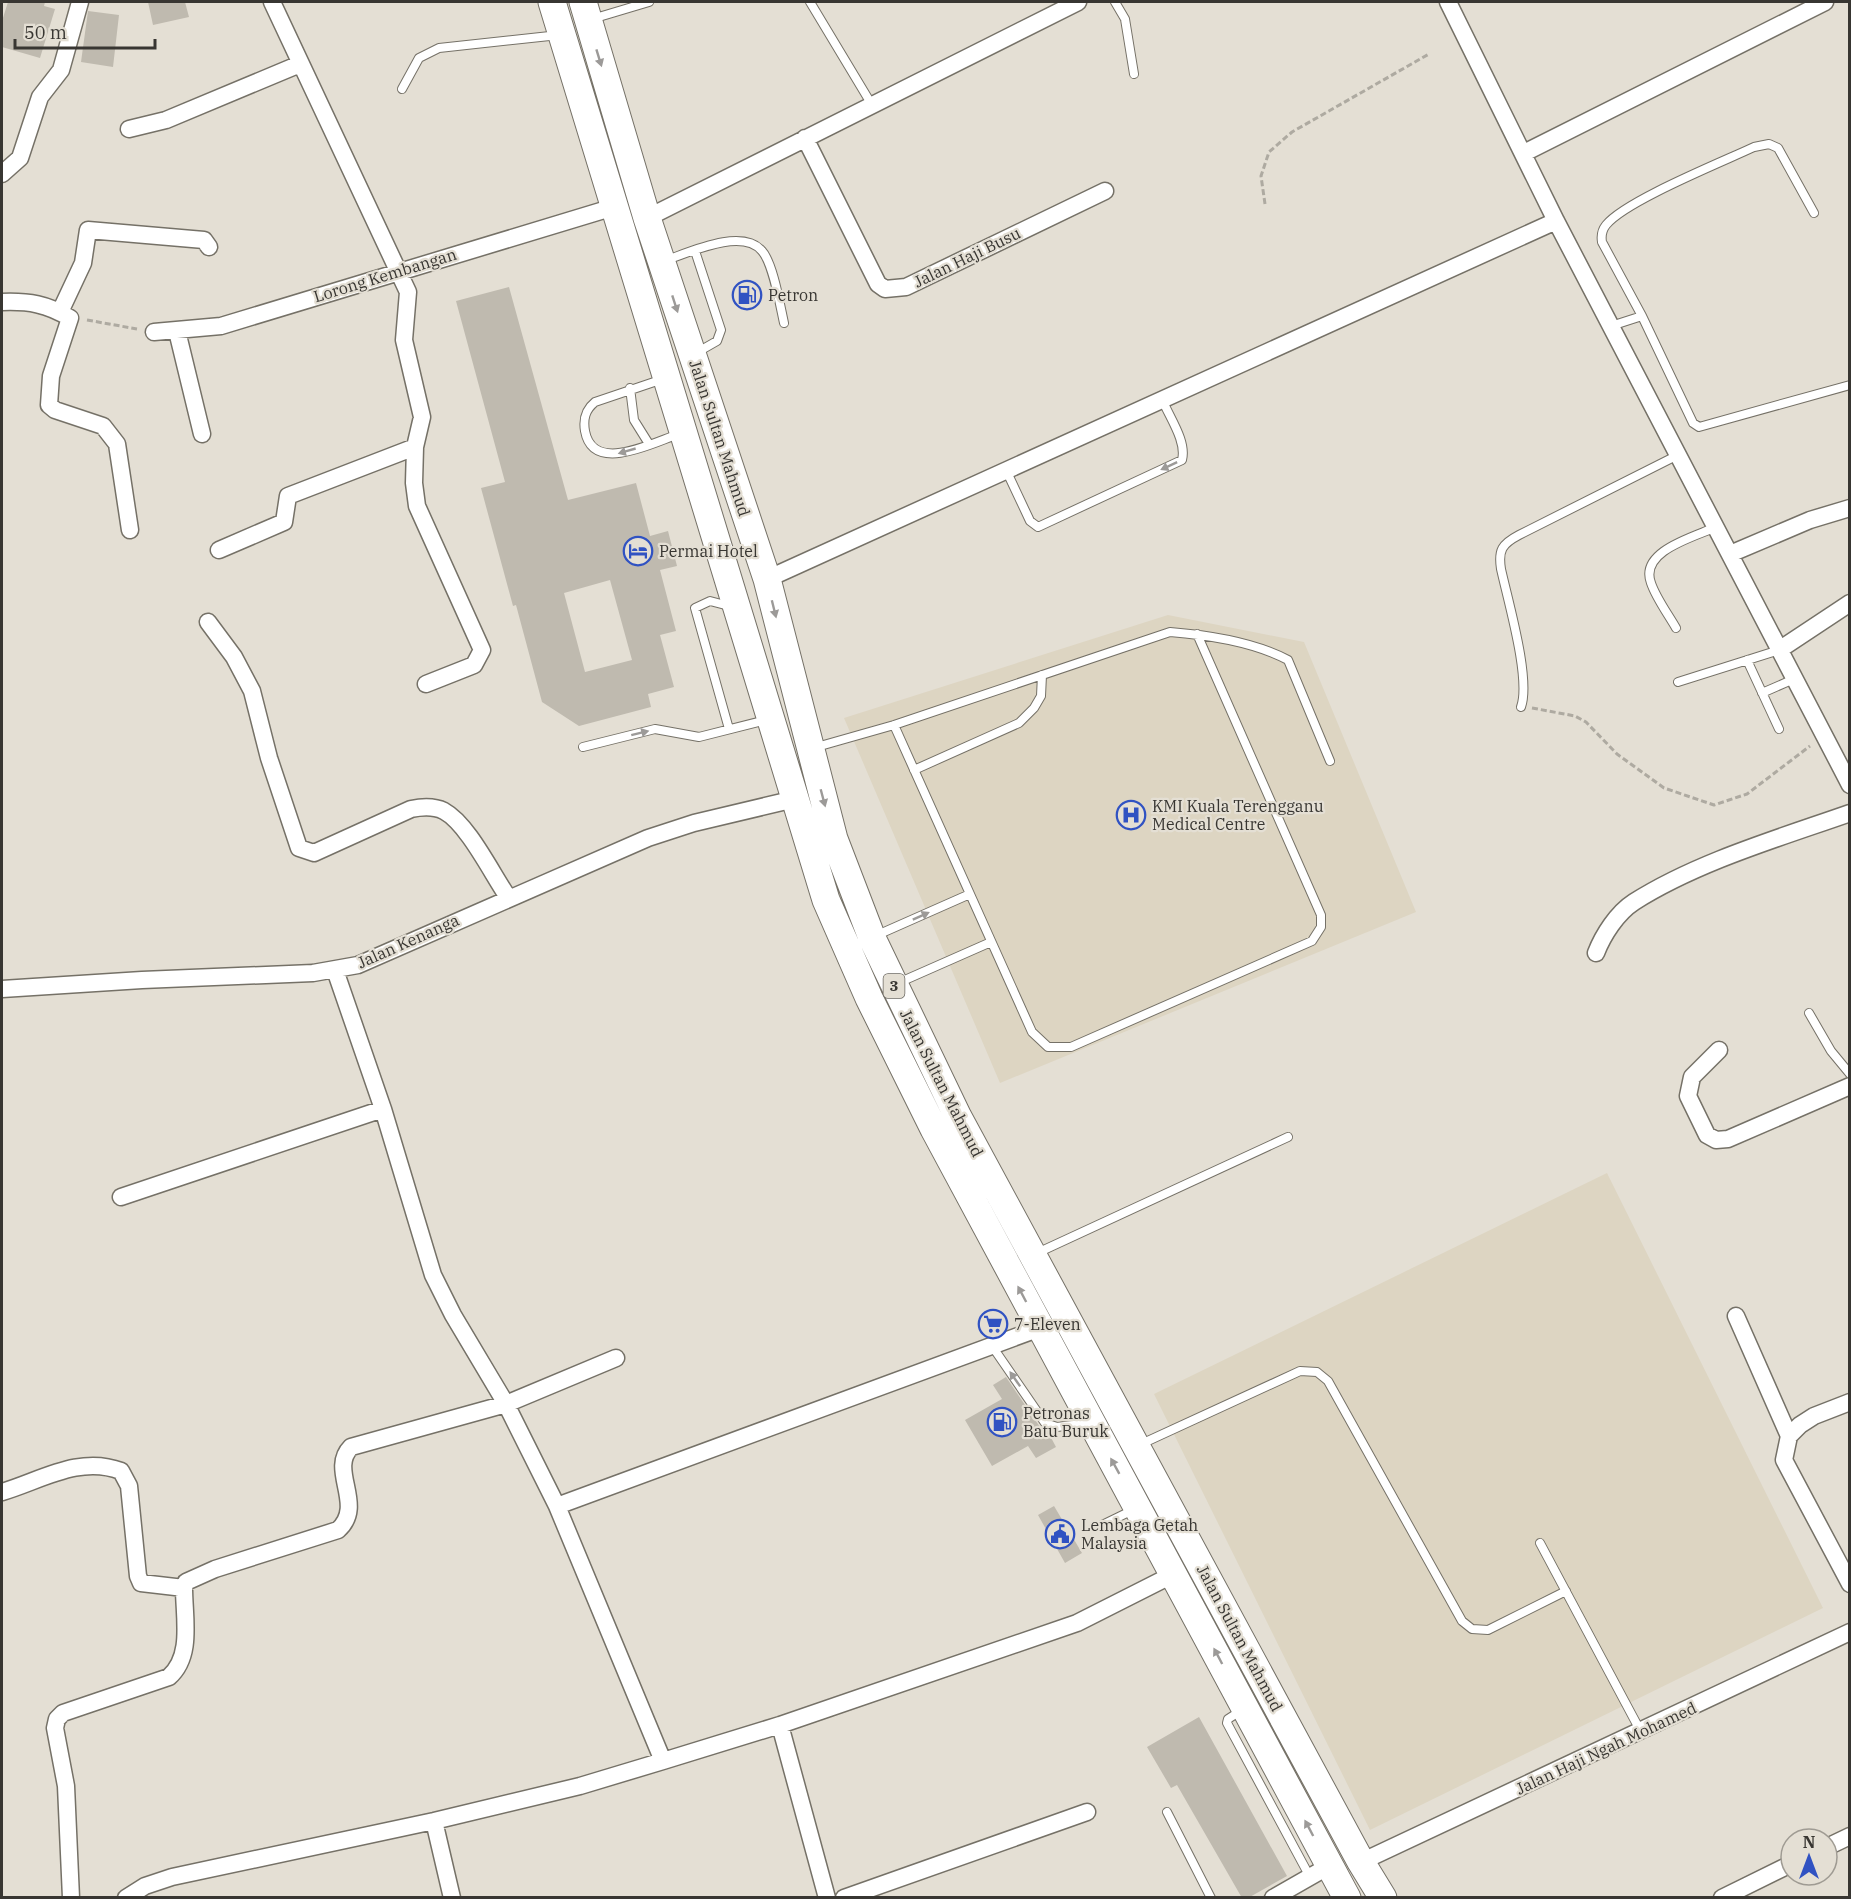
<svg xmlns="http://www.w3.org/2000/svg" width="1851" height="1899" font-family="'IBM Plex Serif',serif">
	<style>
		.built { fill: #ddd5c2 }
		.building { fill: #bfbaaf; fill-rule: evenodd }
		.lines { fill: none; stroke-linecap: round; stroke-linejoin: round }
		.service-casing { stroke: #757167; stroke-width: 10 }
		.minor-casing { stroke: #757167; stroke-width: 19 }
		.trunk-casing { stroke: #757167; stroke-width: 29 }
		.path { stroke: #aeaaa1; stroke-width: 3; stroke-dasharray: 6 3; stroke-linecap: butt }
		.service { stroke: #fff; stroke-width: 8 }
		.minor { stroke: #fff; stroke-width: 16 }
		.trunk { stroke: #fff; stroke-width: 27 }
		.oneway { fill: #9c9a98 }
		.labels { text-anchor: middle; stroke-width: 4.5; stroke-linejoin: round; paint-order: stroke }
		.shield { fill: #e4dfd4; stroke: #6c6963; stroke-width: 1.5 }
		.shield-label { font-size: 15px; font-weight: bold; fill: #383632 }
		.street-label { font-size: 16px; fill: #383632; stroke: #e4dfd4 }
		.poi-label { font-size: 16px; fill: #383632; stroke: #e4dfd4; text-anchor: start }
	</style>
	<rect width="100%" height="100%" fill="#e4dfd4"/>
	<path class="built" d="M1168,615L1304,642L1416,912L1000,1083L844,718Z
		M1607,1173L1823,1608L1370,1830L1154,1394Z"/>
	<path class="building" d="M8,2H45L44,6L55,9L40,58L2,47V21Z
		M148,2H185L189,17L153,25Z
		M88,11L119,15L113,67L81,62Z
		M509,287L568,500L636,483L650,536L668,531L677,566L660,570L676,631L660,635L674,687L648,694L651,707L579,726L542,702L516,605L513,606L481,488L505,482L456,301ZM610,580L632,660L585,672L564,593Z
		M1006,1377L1040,1427L1047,1430L1056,1447L1036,1458L1028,1446L992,1466L965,1420L1002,1399L993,1385Z
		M1054,1506L1082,1553L1065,1563L1038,1515Z
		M1199,1717L1287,1876L1248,1898H1242L1177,1785L1171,1788L1147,1747Z"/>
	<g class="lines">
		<g class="service-casing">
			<path id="service" d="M810,2L872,105
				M1115,2L1125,19L1134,74
				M592,19L649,2
				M402,89L419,58L439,48L559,35
				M1814,213L1778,148L1769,144L1754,147C1722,162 1625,201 1606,225C1602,230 1601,236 1602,242L1642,316L1693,423L1699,427L1850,385
				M695,251L721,330L717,341L696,353
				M664,261C688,253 742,227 762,251C773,263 780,305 784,323
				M1611,326L1642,316
				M663,379L595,402C585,410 583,419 585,431C593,475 654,442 679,434
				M630,388L634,420L649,444
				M1006,470L1030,521L1038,527L1182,460C1187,441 1169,417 1162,399
				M729,606L710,601L695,608L729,729
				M1676,628C1668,614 1656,598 1651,583C1639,551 1694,537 1716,527
				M1747,660L1779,729
				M1678,682L1779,650
				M1762,693L1794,679
				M1521,707C1531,679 1508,601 1501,569C1498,550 1502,544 1519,535L1678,455
				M894,725L1032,1032L1048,1047H1071L1312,941L1321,927V915L1197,634
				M583,747L655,729L699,737L766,720
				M813,748L894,725L1170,632C1208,635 1254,642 1288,660L1330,761
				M914,770L1019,723L1034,708L1041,696L1042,675
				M875,936L970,894
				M898,983L991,942
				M1809,1013L1831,1051L1850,1074
				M1035,1254L1288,1137
				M992,1346L1045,1423L1057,1427L1088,1423
				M1139,1445L1300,1371L1317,1372L1328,1381L1462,1621L1472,1629L1488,1630L1566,1591
				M1098,1527L1135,1509
				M1540,1543L1641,1732
				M1242,1710L1228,1719L1227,1723L1310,1877
				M1167,1812L1211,1898"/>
		</g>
		<g class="minor-casing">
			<path id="minor" d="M272,2L408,292L404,340L422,417L415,447L414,483L417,506L482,650L474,665L426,684
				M1448,2L1556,221L1850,785
				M129,129L166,120L300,64
				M805,138L878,284L885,289L906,287L1105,191
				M1524,153L1825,2
				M2,174L20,158L40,97L61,70L80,2
				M647,218L1078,2
				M2,302C29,301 47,304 70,318L51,376L49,405L55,410L103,426L117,444L130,530
				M60,312L83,263L88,230L204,240L209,247
				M177,331L202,434
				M154,332L221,326L614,207
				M219,550L284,522L288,496L415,447
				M1730,554L1810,520L1850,508
				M767,579L1556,221
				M208,622L234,657L252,691L269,758L299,848L314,853L411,809C421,807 434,806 444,811C468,824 492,874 508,897
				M1779,650L1850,603
				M1596,953C1603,935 1617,913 1634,902C1697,862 1779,838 1850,813
				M335,970L383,1109L433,1275L453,1315L506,1404L557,1506L663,1761
				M2,989L142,980L313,973L358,965L648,838L694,823L795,799
				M1719,1050L1692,1077L1688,1096L1707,1135L1716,1140L1728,1139L1850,1086
				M121,1197L383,1109
				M1736,1316L1789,1436
				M1850,1402L1814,1416L1800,1425L1789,1436L1784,1460L1850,1584
				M2,1492C40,1481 79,1455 121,1471L129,1486L138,1576L141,1583L184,1588
				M557,1506L1040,1328
				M780,1725L827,1898
				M434,1821L452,1898
				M1827,1847L1850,1836
				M1361,1862L1850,1632
				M71,1898L66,1786L55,1728L57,1719L63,1713L169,1677C193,1656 184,1618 184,1588L186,1582L215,1569L338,1530C366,1505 328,1470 351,1447L506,1404L616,1358
				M126,1898L145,1886L172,1877L434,1821L580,1786L663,1761L780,1725L1077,1623L1174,1574
				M844,1898L1087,1812
				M1273,1898L1329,1866
				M1722,1898L1791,1864"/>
		</g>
		<g class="trunk-casing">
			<path id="trunk" d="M552,2L826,900L869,998L934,1129L1347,1898
				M583,2L647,218L767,579L834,839L872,938L958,1117L1361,1862L1383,1898"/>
		</g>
		<path class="path" d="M1265,204L1261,176L1269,152L1292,132L1429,54
			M87,320L137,329
			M1532,708L1575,716L1586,722L1617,754L1664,788L1714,805L1747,794L1810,746"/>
		<use href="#service" class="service"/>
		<use href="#minor" class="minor"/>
		<use href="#trunk" class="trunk"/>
	</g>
	<defs><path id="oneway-solid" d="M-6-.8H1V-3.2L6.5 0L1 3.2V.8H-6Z" transform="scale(1.5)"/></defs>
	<g class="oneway">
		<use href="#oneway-solid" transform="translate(599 58) rotate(73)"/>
		<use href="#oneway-solid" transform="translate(675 304) rotate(72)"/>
		<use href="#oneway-solid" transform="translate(627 451) rotate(164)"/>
		<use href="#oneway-solid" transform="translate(1169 466) rotate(155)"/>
		<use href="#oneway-solid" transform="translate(774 609) rotate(76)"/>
		<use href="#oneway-solid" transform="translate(640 733) rotate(-14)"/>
		<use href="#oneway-solid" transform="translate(823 798) rotate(75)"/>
		<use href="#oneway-solid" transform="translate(921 916) rotate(-24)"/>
		<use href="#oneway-solid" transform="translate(1022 1294) rotate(-118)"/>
		<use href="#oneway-solid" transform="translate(1015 1379) rotate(-125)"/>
		<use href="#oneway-solid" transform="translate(1115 1466) rotate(-119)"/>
		<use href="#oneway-solid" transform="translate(1218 1656) rotate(-118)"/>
		<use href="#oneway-solid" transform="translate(1309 1828) rotate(-118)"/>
	</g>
	<defs>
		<g id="fuel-ring" transform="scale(1.5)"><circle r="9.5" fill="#e4dfd4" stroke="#3052c2" stroke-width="1.5"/><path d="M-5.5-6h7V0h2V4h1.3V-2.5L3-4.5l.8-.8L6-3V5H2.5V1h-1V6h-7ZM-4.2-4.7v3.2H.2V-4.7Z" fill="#3052c2"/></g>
		<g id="hotel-ring" transform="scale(1.5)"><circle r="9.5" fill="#e4dfd4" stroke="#3052c2" stroke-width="1.5"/><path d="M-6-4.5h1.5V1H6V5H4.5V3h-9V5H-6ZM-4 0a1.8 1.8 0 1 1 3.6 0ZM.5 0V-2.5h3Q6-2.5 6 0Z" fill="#3052c2"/></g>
		<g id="hospital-ring" transform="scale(1.5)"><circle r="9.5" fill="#e4dfd4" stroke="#3052c2" stroke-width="1.5"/><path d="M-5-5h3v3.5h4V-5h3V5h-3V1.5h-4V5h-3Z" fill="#3052c2"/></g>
		<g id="supermarket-ring" transform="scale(1.5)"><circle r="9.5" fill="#e4dfd4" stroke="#3052c2" stroke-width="1.5"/><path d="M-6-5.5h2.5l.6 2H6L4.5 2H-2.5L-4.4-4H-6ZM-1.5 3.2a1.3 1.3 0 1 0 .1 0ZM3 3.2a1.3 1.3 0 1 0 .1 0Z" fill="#3052c2"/></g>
		<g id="civic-ring" transform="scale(1.5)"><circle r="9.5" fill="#e4dfd4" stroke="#3052c2" stroke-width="1.5"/><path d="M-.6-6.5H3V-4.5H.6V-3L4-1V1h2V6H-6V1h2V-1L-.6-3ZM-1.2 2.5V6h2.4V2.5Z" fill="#3052c2"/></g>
	</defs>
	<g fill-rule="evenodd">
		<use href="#fuel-ring" x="747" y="295"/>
		<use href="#hotel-ring" x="638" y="551"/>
		<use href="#hospital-ring" x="1131" y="815"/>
		<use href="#supermarket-ring" x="993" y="1324"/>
		<use href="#fuel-ring" x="1002" y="1422"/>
		<use href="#civic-ring" x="1060" y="1534"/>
	</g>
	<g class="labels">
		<rect class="shield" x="883.5" y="974" width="21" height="24" rx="4.5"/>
		<g class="shield-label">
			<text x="894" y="991">3</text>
		</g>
		<g class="street-label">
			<text transform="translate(967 257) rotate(-26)" y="6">Jalan Haji Busu</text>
			<text transform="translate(385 275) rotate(-17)" y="6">Lorong Kembangan</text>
			<text transform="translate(720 438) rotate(72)" y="6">Jalan Sultan Mahmud</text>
			<text transform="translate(408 941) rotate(-24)" y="6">Jalan Kenanga</text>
			<text transform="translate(942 1083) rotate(63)" y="6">Jalan Sultan Mahmud</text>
			<text transform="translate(1240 1638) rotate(62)" y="6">Jalan Sultan Mahmud</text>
			<text transform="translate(1606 1748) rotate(-25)" y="6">Jalan Haji Ngah Mohamed</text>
		</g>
		<g class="poi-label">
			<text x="768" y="301">Petron</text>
			<text x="659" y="557">Permai Hotel</text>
			<text x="1152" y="812">KMI Kuala Terengganu<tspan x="1152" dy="18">Medical Centre</tspan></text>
			<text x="1014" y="1330">7-Eleven</text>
			<text x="1023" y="1419">Petronas<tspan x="1023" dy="18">Batu Buruk</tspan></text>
			<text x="1081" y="1531">Lembaga Getah<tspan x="1081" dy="18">Malaysia</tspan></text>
		</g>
	</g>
	<rect width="1851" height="1899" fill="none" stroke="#383632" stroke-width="6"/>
	<g transform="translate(1809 1857)"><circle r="28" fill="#e4dfd4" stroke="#9f9b93" stroke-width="1.5"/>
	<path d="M0-4.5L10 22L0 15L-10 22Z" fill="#3052c2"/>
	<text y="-9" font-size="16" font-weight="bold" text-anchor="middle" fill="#383632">N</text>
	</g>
	<path d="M15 39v9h140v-9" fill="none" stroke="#383632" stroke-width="3"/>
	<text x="24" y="39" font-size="18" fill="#383632" stroke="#e4dfd4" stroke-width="4.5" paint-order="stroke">50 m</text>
</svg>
